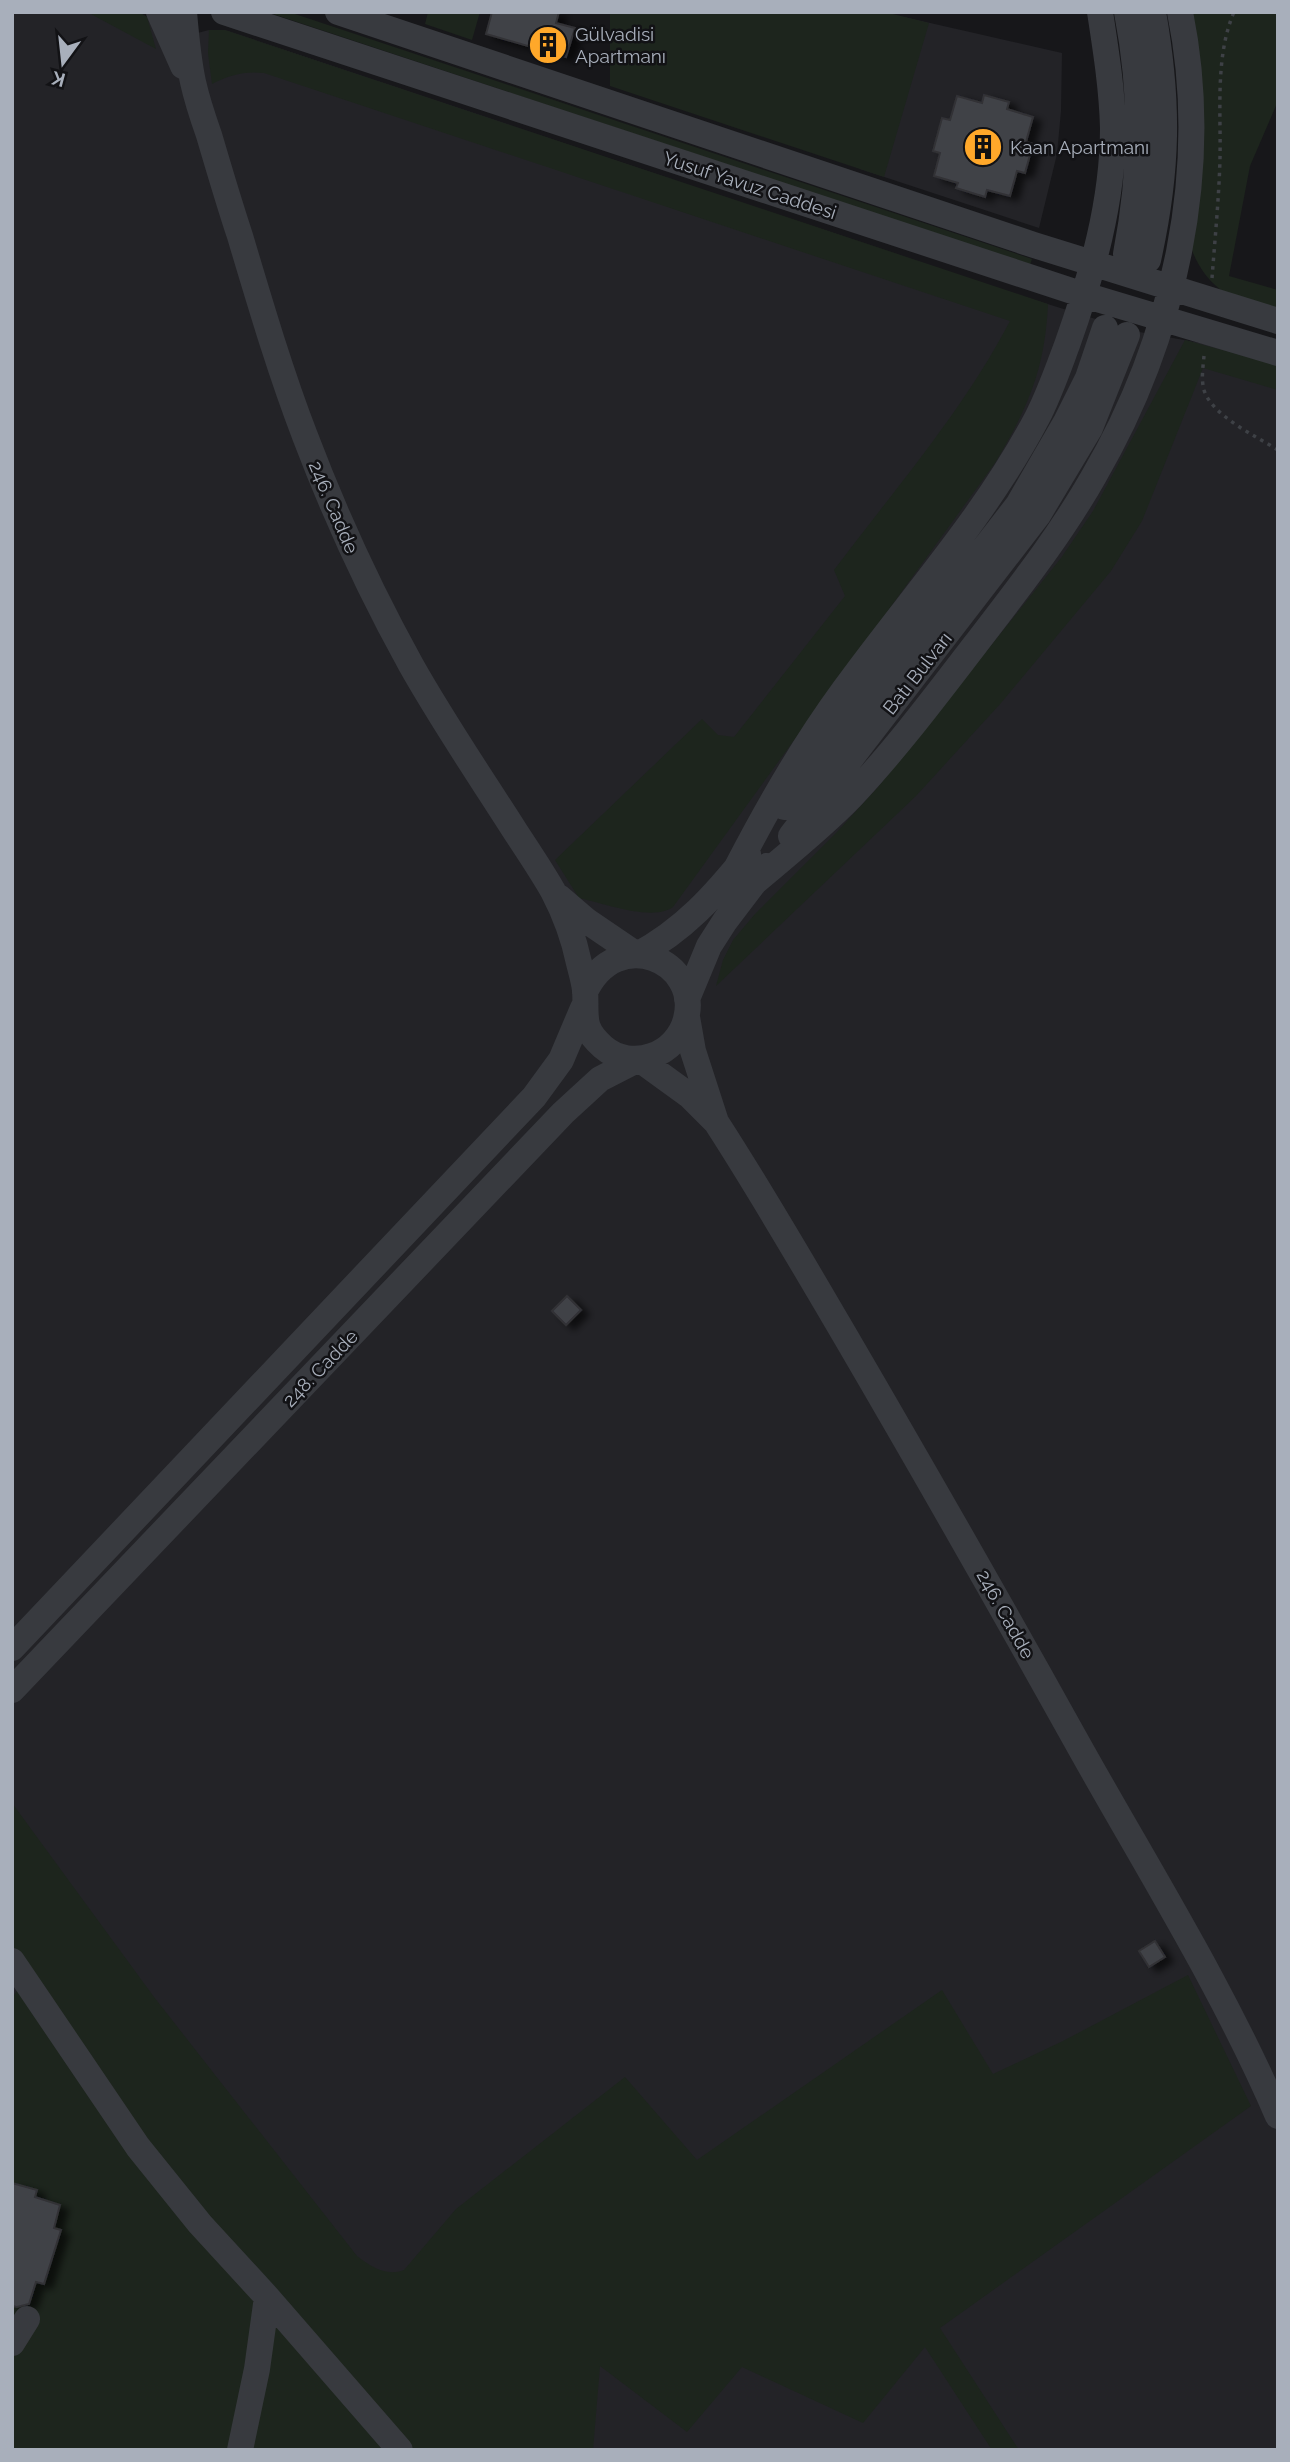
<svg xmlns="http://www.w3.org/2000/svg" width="1290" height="2462" font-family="Raleway,sans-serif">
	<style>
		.built { fill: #232327 }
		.green { fill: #1d251d }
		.building { fill: #414247; stroke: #313136; stroke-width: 2; filter: url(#shadow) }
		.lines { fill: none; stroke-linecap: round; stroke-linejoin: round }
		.path { stroke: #3e4146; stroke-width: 3.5; stroke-dasharray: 3.5 5; stroke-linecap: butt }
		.minor { stroke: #383a3f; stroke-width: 26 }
		.labels { text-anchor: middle; stroke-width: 5; stroke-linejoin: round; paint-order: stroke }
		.poi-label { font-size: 19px; fill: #a8afbb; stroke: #121215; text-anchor: start }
		.street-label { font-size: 19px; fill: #a8afbb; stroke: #121215 }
	</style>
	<defs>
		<filter id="shadow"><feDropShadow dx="8" dy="4.5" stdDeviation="3.5" flood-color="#0009"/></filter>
	</defs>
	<rect width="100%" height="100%" fill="#17171a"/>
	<path class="built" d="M12,12H139L166,29L186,36L209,30H225L1022,296L1134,331L1206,344L1278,365V2450H12Z
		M904,17L1062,53L1061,111L1057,154L1039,228L860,169Z"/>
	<path class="green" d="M87,12H139L147,17L156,49Z
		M267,12H289L1032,259L1030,265Z
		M428,12H480L472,40L425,24Z
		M610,12H885L929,23L884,177L610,86Z
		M1189,12H1278V101L1250,166L1229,276L1278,290V309C1263,304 1237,300 1224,292C1208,282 1193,260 1190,242Z
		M209,30H225L1048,304C1045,369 1028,408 995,463L673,907C653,922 603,903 579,898L555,860L702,719L718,735L734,737L845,596L834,570C895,489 963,411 1010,321L264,73C243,71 230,75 212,84L208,53Z
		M1185,340L1278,365V390L1203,368L1142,521L1111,571L1001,703L916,796L716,986L723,960L733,940L755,914L837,832L878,787L1061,558L1093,511Z
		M12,1803L154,1997L357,2256C370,2266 386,2277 404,2270L456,2209L625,2077L697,2160L942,1990L993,2074L1063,2041L1188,1975L1251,2106L940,2328L1019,2450H992L925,2347L863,2423L742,2367L687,2432L600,2366L593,2450H12V1998L25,1980L12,1961Z"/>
	<path class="building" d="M492,12H559L556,23L575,28L566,57L486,34Z
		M984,95L1009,102L1007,109L1033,117L1026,142L1033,144L1025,173L1017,171L1010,196L987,190L985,197L956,188L958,183L934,176L940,153L933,151L942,118L950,120L957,96L982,103Z
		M567,1296L581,1310L566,1325L552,1311Z
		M1155,1941L1165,1957L1149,1967L1139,1951Z
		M12,2183L37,2190L35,2197L60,2205L54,2228L61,2230L44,2284L36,2282L29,2304L17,2307L12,2306Z"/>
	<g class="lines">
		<path class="path" d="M1212,278C1215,238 1219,198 1220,158C1221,111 1215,56 1234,12
			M1204,356C1203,367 1201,379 1204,390C1212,416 1256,436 1278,450"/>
		<path class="minor" d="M159,12L183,66
			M184,12C186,35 188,59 193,82C197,100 203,118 209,135C219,169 229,203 240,236C260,303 280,371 305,436C335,515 370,591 411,665C443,722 480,776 515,831C528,851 541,870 553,891C564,912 574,939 579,963C581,971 584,981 585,990C587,1016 580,1027 603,1047C632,1072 677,1055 686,1019C701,961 617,924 585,992
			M224,12L1084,295L1278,353
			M338,12L1034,245L1278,321
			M1126,254C1142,170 1143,96 1127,12
			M1148,260C1168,170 1169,103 1153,12
			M784,807L1018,505L1066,422L1088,378L1105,328
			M791,836L1038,515L1090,428L1127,335
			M737,867C769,805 803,746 844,690C909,600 985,517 1037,418C1049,395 1058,369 1067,345C1092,275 1113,202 1113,128C1112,89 1106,51 1100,12
			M756,881C788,854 822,827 851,797C896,749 935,697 975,645C1017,590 1060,536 1094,476C1174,339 1212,170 1180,12
			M559,897L587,921L637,955C684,930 715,895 748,854
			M687,999L709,946L725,921L767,866
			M716,1122C762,1193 804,1266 847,1339C924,1471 1000,1604 1074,1737C1144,1863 1221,1984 1278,2116
			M12,1648L534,1097L561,1060L583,1008
			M12,1690L563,1113L600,1079L639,1059L690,1096L716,1122L693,1051L687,1017
			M12,1961L138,2147L200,2224L267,2297L400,2450
			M12,2343L27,2319
			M240,2450L257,2369L267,2297"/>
	</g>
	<defs>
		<g id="building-disc" transform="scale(2.0125)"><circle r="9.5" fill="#ffa82a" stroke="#121215"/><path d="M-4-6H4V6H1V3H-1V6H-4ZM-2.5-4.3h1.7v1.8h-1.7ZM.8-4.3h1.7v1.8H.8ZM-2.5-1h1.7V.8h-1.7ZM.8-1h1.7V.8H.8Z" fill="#111"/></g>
	</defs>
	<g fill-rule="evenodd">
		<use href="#building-disc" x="548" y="45"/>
		<use href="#building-disc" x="983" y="147"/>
	</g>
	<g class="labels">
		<g class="poi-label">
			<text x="575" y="41">Gülvadisi<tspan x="575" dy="22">Apartmanı</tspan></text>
			<text x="1010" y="154">Kaan Apartmanı</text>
		</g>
		<g class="street-label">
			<text transform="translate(750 185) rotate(18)" y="7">Yusuf Yavuz Caddesi</text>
			<text transform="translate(334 507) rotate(67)" y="7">246. Cadde</text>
			<text transform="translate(917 673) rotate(-52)" y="7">Batı Bulvarı</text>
			<text transform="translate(320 1368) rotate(-46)" y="7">248. Cadde</text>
			<text transform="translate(1006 1614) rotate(61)" y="7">246. Cadde</text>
		</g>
	</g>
	<rect width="1290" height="2462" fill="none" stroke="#a8afbb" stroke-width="28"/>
	<g transform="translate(63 63) rotate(195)" stroke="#121215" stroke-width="5" paint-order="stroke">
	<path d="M0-5L12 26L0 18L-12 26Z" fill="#a8afbb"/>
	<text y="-10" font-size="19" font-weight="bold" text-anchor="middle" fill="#a8afbb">K</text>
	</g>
</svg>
